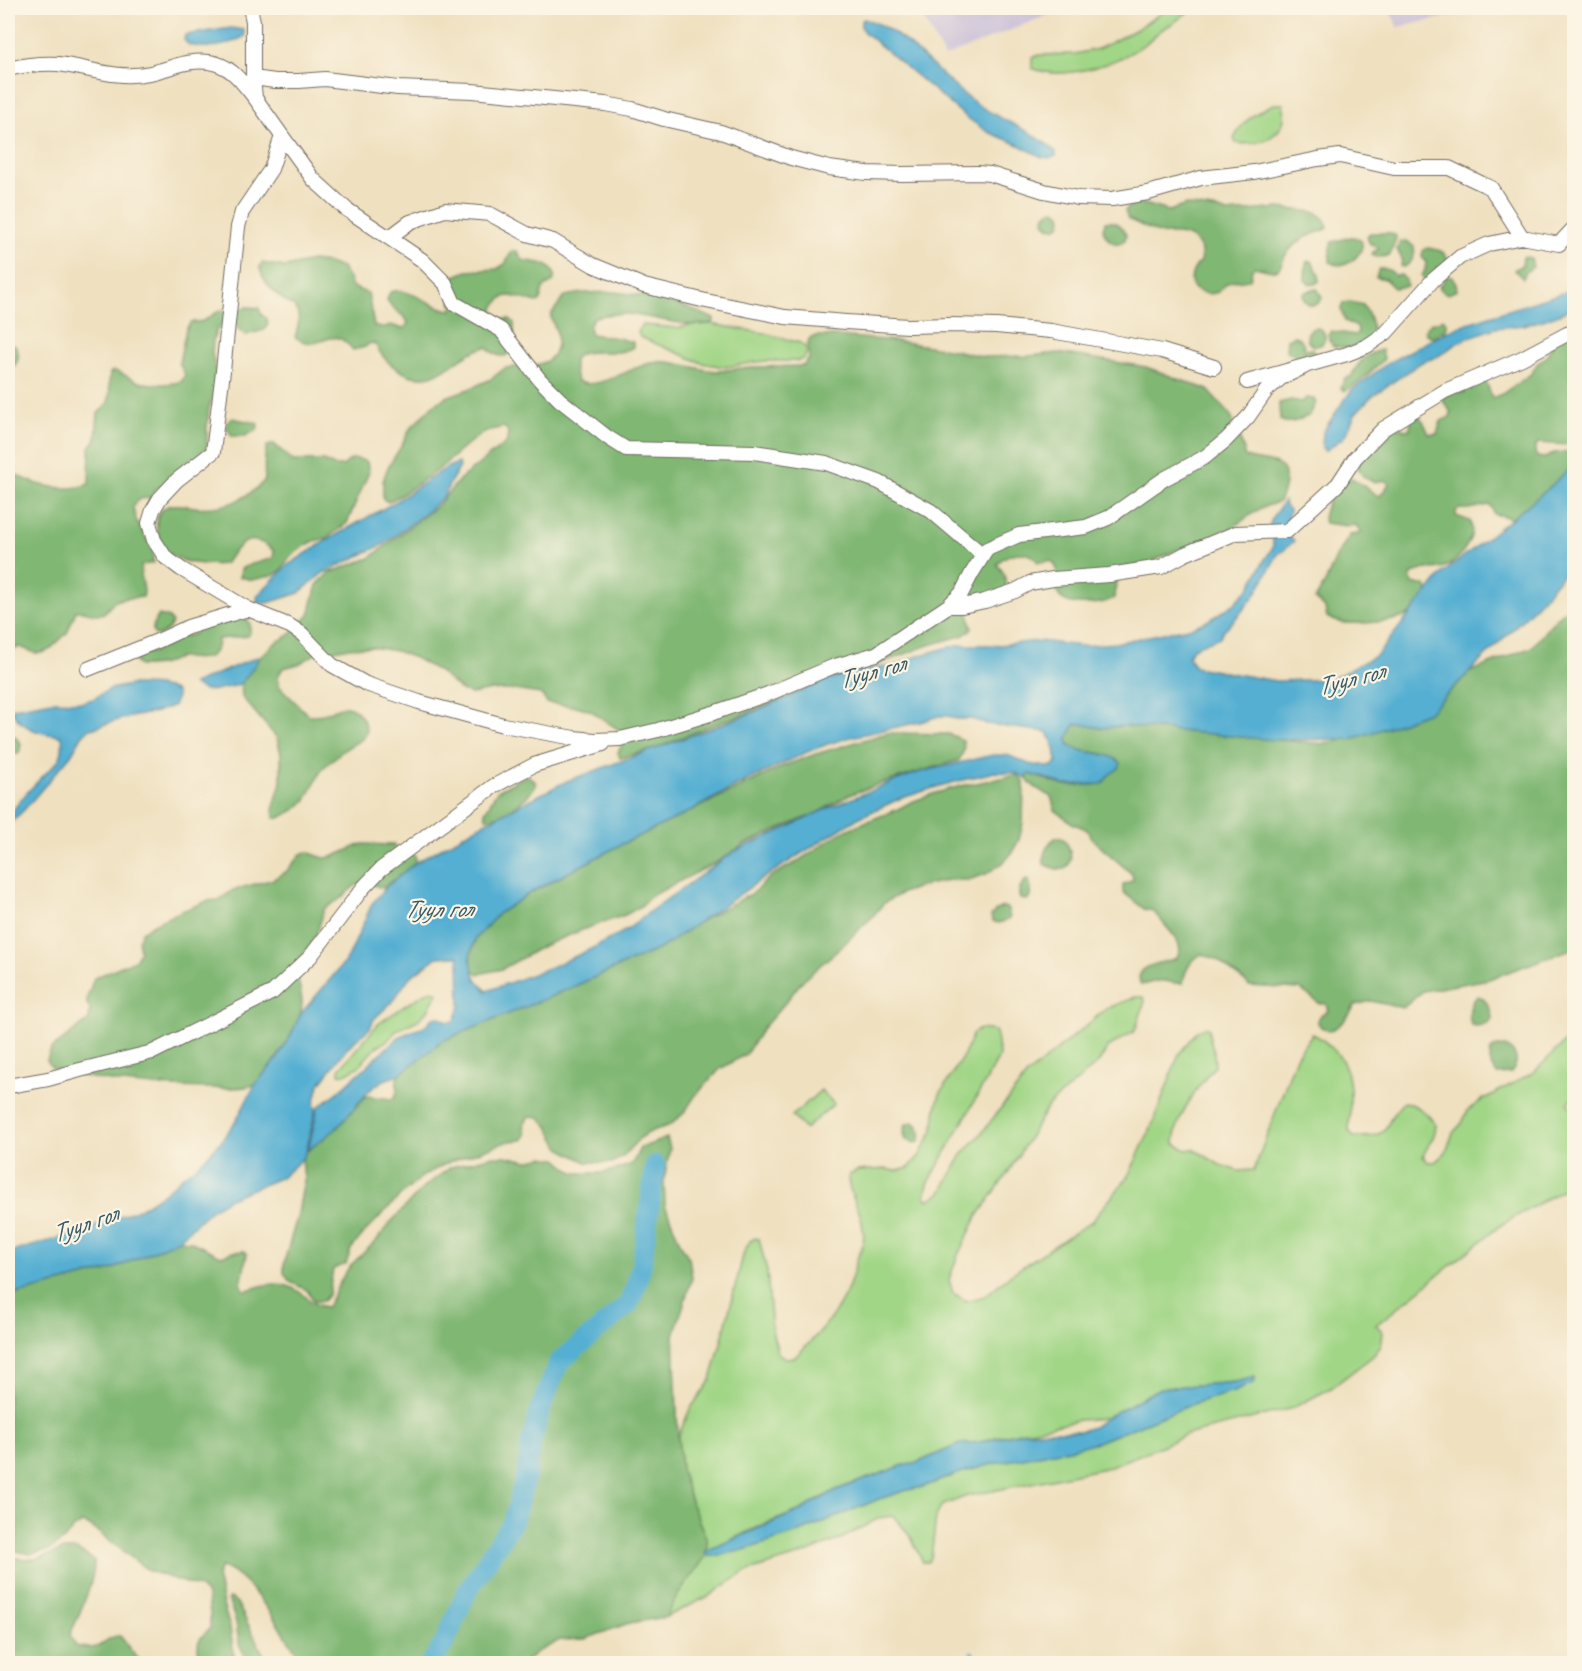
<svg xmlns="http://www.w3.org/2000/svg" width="1582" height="1671" font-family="Caveat,sans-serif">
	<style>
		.industrial { fill: #c9bfd7 }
		.green { fill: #a1d686; stroke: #668058; stroke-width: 1.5 }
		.forest { fill: #80b773; stroke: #56714f; stroke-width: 1.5 }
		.water { fill: #54afd2; stroke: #406d7e; stroke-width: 1.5; fill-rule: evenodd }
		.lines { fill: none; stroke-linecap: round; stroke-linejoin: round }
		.stream { stroke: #54afd2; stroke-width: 3 }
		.river { stroke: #54afd2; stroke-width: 20 }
		.minor-casing { stroke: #706a5f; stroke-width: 16 }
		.minor { stroke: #fff; stroke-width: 14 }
		.labels { text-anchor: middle; stroke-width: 4.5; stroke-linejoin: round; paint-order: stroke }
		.water-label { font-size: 26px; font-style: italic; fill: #395965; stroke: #fcf5e5 }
	</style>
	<rect width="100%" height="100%" fill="#fcf5e5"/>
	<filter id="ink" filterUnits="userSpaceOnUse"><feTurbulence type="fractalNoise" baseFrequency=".0167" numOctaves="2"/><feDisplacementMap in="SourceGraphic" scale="12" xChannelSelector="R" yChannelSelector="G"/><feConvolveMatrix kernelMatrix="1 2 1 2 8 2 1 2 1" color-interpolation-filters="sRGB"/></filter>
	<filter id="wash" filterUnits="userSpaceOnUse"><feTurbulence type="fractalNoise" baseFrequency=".008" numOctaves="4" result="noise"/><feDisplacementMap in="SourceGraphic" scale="24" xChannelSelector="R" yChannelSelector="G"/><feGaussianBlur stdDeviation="1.35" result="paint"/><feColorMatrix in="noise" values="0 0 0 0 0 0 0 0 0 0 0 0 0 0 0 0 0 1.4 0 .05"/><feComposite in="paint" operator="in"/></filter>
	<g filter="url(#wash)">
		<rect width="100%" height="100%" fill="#efe0bf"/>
		<path class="industrial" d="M918,8H1065L944,57Z
			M1388,8H1490L1398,27Z"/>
		<path class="green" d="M1169,8H1195C1187,11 1183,16 1176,21C1171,25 1165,27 1160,31C1155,35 1151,40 1146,43C1120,63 1064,82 1032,68V58L1039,55L1075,54L1098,49L1137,29Z
			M1274,104H1283C1291,134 1261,147 1236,143L1234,139C1242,121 1256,112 1274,104Z
			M711,324L764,333L800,343L805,347L807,352L804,359L798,361H764L725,367L702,363L640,337L638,332L640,328L643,325L677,328L693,325Z
			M431,990L438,993L437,994L428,1010L418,1020L397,1030L388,1040L376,1047L358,1067L345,1074H339V1069L378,1024L409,1003Z
			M1135,997H1143L1145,1001L1135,1031L1108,1047L1099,1062L1048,1106L1009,1171L977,1217L957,1257L949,1280L953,1293L966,1301L985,1296L1011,1274L1092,1221L1128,1177L1153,1123L1179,1054L1198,1030L1205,1027L1209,1029V1035L1214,1052L1215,1066C1197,1087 1176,1115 1174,1143L1186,1150L1194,1149L1220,1165L1238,1171L1254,1170L1296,1057L1312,1034C1320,1036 1325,1042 1331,1047C1356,1069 1350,1101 1349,1131L1354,1137C1395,1139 1381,1122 1404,1102C1420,1106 1427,1113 1436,1125C1435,1139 1428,1144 1423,1156L1428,1162H1435L1446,1152L1453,1133L1462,1123L1468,1110L1484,1099L1533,1073L1570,1037L1571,1025L1568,1011L1574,1006V1096L1568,1104L1572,1108L1574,1107V1183L1501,1225L1376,1325L1383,1332L1381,1346L1373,1356L1331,1388L1293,1408L1186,1435L1147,1452L1105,1468L967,1496L941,1506L936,1517L931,1558L928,1562H923L912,1539L899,1522L892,1516L879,1518L841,1539L798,1556L745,1572L709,1596L666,1617L677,1596L706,1556H713L740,1551L792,1535L879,1499L907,1490L923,1487L963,1472L996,1463L1079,1447L1100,1441L1198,1402L1234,1392L1254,1377L1236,1382L1160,1388L1105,1418L1079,1420L995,1437L980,1442L960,1444L914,1464L904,1465L836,1490L801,1510L755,1528L705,1553L707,1540L692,1505L681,1470L678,1437L690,1409L711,1380L721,1343L744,1252L750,1241L755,1238L759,1239L767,1271L772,1331L778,1353L785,1358L795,1357C815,1338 834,1318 846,1293C851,1283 853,1272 856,1262C864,1241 866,1241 861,1218C858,1206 845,1185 849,1175L857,1171L886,1169L895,1171L909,1168L920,1155L933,1130L936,1108L940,1094L965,1053L973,1033L980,1029L995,1031C999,1038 998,1049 999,1057L928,1184L925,1196L928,1200L940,1194L962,1155L980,1135L1027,1075L1106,1009Z
			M821,1090L834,1104L805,1129L792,1116Z"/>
		<path class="forest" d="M1141,203L1169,211L1186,205L1219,210L1227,213L1279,208L1316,212L1324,219L1328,226L1327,229C1311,234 1294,241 1285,256C1283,261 1282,265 1278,269L1272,271L1255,267L1252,269L1250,279C1244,283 1239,279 1232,281C1225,282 1223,289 1218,292C1209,296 1191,292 1191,281C1191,272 1195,266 1201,261C1204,244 1192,235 1177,234C1172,233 1167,235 1162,234C1151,231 1138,224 1128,219L1125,211L1131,205Z
			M1044 219a9 9 0 1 1 18 0a9 9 0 1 1-18 0Z
			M1105,222C1116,220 1122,225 1126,235L1125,240C1115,248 1106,240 1103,229Z
			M1370,233H1390L1396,236C1396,243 1391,248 1390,255C1384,257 1378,258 1372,255L1373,252L1379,249L1378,247L1370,244L1367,237Z
			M1351,237C1353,237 1359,238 1360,239C1369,249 1347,273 1330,262V248L1332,242Z
			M1407,241L1414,247C1416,255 1412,263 1404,267L1401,266L1402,260L1397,249L1400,242Z
			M1426,248C1436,249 1446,250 1448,261L1427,281L1424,279L1422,276L1425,270L1426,262L1422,257L1423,251Z
			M512,251H517L522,260C535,263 549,261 555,275L553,282L543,288L540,302C520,302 505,284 493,310L495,316L503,319H510L514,323C515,333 513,346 507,355C499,358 492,353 487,347C454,353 437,392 401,371C389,365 381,356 375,344L370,343L365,347L353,350C330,320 322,356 295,337C297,331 300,320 298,314C297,306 290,305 285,301C274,293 261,280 260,267L262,263L285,267L312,261L328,263L342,268L349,279L351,286L359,290L368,293L374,326L383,328L391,325L400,328L406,327L408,322C402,313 392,309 387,300L390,292C409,285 435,311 452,310L450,278L467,271L497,269L505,264Z
			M1523,257L1531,258L1533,267L1526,272L1523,278L1514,270L1522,265Z
			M1308,261H1312L1319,275V281L1315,284H1309L1305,280L1306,263Z
			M1379,269C1387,269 1391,269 1395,276L1401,275L1406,280L1407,286L1394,288L1385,279L1376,277Z
			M1446,277H1452L1456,283L1457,290L1448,294L1442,291L1439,287Z
			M1313,289H1317L1322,297C1319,309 1304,307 1303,295L1306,292Z
			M614,292C648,295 683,304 714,319V322C696,331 650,316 629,314C617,313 606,315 595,317C589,323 588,327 591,334L617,338L633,342V347C628,350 621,352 615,352C605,353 576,348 574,361C573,366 576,375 577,381C595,392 631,367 651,363C674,358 697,371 720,371C727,371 735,368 743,368C761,366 780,367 798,366L804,365L809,359L808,342L810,338L817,336H836L897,341L954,350L984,357L1029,356L1059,353L1146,367L1208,390L1231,416L1244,450V456C1255,463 1283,458 1285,474C1286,483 1283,494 1279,502L1261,508L1224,533L1172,552L1147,564L1118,570L1114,598C1102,606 1063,609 1057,592C1053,580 1063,570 1051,561L1038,562C1036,560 1034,557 1031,555C1019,550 1004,555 997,564L1005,575L1006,587L968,609L972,629L964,635L926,646L877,665L848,671L815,684L789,696L747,713L712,725L654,749L620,758L618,752L624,741L623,733L591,711L580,707L547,703L541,694L514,690H491L472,694L462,691L438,671L415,658L396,651L372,647L344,648L315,654L299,664L283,668L278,676L279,686L308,715C313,715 318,715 323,714C330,712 339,706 346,706C358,707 365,721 367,731L362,739L342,751L322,769L306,800L296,809L280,818H274L273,810L281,782V754L277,738L242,697L241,683L261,656L275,643L290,635L309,615L317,585L329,573L370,558L438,505L460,479L507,442L508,431L504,427L486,431L469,443L439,469L401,495L388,502L383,499V481L388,467L402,445L410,429L432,406L446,397L469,389L491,379L505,368L537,365L547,361L554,354L557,345V333L551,318L552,313L565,296L582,293Z
			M1350,302L1363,305C1370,316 1375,327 1370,340L1348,348L1333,346L1329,340V334L1331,331L1354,335L1358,333L1357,327L1345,321L1341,309L1343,303Z
			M248,307L259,308L261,314L267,319L268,324L264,330L246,335C231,326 230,311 248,307Z
			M222,310L225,311L224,322L217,330L213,340L212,353L218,380L209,408L207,428V450L169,484L154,489L153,497L140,499L135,503L133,508L136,520L151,547L153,553V563L142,565C137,576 147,586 143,597C134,598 122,597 114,602C108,606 107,614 100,614C92,615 84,609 76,611L67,633L49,650L41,653H35L20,647L8,651V471C15,474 22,478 30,481C47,488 73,491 89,484L90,447L96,439L98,413C116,400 107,390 110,373L113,371C123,372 130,379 139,382C150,385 172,385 182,381L185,374L179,363L186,329L191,322C209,323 208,315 222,310Z
			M1443,319C1447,322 1448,325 1446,329L1433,337L1426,334L1425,330L1431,323Z
			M1307 337a9 9 0 1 1 18 0a9 9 0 1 1-18 0Z
			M1574,330V443L1570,445L1538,443C1534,448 1534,451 1537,457L1545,458L1554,453L1574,451V468L1566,472L1548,489L1512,518L1494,514L1492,508L1489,505L1468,509H1459L1456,511V516L1470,521C1474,532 1471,539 1465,548C1461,554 1456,562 1449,565C1437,572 1419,565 1410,577L1412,583L1426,586L1428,591C1422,599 1415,612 1406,616C1394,622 1359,624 1345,623C1338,622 1332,620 1327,617L1325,608L1315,599L1325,583L1336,557L1350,535L1359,534L1361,532L1356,525L1348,526L1325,523L1323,518C1326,501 1336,483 1352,478L1377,495L1380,496L1389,484L1384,480C1371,485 1359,477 1357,463L1395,426L1405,430L1410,429L1411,419L1419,417L1423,421L1429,434H1437L1441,421L1450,417L1451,412L1443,401L1442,396L1457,392L1465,393L1462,385L1481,377L1487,384L1492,398L1502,394L1532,373L1537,364L1546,357L1554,341Z
			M1294,336C1303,338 1303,343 1305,350L1312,349L1314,351L1316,359L1298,364L1295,356L1286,350L1287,339Z
			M10,344L15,345C22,356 17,365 8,372V345Z
			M1382,350L1384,359C1376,367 1354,388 1344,391L1341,388L1345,378L1351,377C1357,364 1367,352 1382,350Z
			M1306,398H1313L1316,402L1310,415C1300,419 1290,426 1280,420L1279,403L1291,400L1302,402Z
			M231,418L257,423L258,426L257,430L245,436H232L226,426L228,421Z
			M274,444L293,461H324L334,466H343C352,457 356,457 367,462L369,472L347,523L327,538L314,541L303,547L290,557L281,570L274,575L252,580L240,577L241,569C249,563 263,562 273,558L274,551C251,531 239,542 225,564C215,565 188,564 180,559C175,557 167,553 165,549C156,538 151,512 168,506C176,503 187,506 195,507C222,510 247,500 265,480C264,468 264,457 267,446Z
			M1574,602V948L1489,979L1423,991L1403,1008L1371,1001L1355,1005C1349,1017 1341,1026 1329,1031L1321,1027L1317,1021L1319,1016L1328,1011L1326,1004L1319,1003L1300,989L1249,986C1244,980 1239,977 1233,973C1220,962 1219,959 1201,954C1190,962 1185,969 1183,983C1174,985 1166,979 1157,981C1151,982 1147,984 1141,985C1131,964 1165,963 1177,958L1180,949L1176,938L1153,911L1144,909L1123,892V885L1133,880L1132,874L1095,842L1086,829L1072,823L1055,810L1051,796C1042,792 1032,787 1026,778L1029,774C1040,777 1051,782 1062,785C1073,787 1091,785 1102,784L1109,775L1119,768L1104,754L1083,751L1070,746L1067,739L1075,725L1080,724L1101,728L1124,726L1325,744L1386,728L1429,712L1470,672L1532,647L1550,625Z
			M159,615L169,618L172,623L168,630L158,636L154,634C151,629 155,620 159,615Z
			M227,618L241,619L247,620L250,623V633L248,636L218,639C218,646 217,651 210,656C203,661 191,657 182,658C174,658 170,662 163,664C156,666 147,666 139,666L135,662L136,658L139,655L156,651L174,639L194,634L197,627Z
			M8,732L11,733L21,743L20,750L18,754L8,753Z
			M887,733L949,734L963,740L964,750L959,760L879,784L849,795L819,812L745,844L717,862L651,896L640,907L625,915L587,928L545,945L502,969L479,974L473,970L470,956L476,938L499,913L530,893L618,846L786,765L816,754Z
			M527,775L535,781L536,785C525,801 506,816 486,818L485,812L497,791Z
			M1017,775L1021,778L1024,782L1023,823L1019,840L1011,854L1004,862L986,874L968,880H948L919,887L902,893L884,903L872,917L838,950L803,980L785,1003L762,1029L746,1054L720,1069L695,1096L684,1113L670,1125L652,1131L641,1137L622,1157L612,1163L586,1162L560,1148L549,1128L540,1117L529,1116L524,1124L526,1135L522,1140L509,1141L449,1162L423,1176L400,1196L364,1233L351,1249L346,1264L333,1269L329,1294L323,1301H314L307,1290L290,1282L284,1273V1262L298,1214L304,1179L302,1159L306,1152L336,1129L366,1096L392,1099C400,1095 395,1083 398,1075L434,1048L441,1041L552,996L661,948L704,919L753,893L771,876L795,863L837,835L855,826L896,810L911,802L936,793L961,786Z
			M1057,837L1063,838C1070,847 1075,860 1065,869H1056L1044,864C1042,853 1048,842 1057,837Z
			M362,844L394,845L402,852L413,854L416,858L415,863L383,888C377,887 372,883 365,883C354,883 349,892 341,898C336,902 330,905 324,909L318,930L313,941L295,965C297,976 301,991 302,1001C303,1025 279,1056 265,1073C262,1077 259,1082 256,1084C241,1093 132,1085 110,1081C91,1078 70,1074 52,1068L47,1060L51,1049L89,1020L90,1010L87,1004V998L94,978L135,960L140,951L138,940L142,932L152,925L175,914L207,901L219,900L233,890L274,879L286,872L301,854L307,852L324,858L332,857Z
			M1026,880H1029L1031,890L1030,897L1027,900L1020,899C1017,893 1021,884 1026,880Z
			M1004,907L1008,909L1010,918C1005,922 998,924 992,921L991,916C995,911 997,908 1004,907Z
			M1478,996C1487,999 1492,1011 1492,1020C1485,1026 1479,1027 1471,1025C1468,1015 1469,1002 1478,996Z
			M1497,1046C1514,1046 1522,1059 1511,1073L1497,1074C1490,1066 1489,1061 1491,1050Z
			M913,1122C921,1127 922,1134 919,1142L916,1143L906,1140L904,1133L906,1124Z
			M667,1138L670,1148L664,1180L665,1205L681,1245L689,1258L692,1278L674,1335L678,1437L681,1470L692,1505L707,1540L706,1556L677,1596L666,1617L629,1623L585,1639L560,1640L535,1653L524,1664L300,1663L299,1656C283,1632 249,1574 221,1567L217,1576L223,1605L230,1628L235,1663H210L199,1656C196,1639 200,1639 210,1628V1613L207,1595L199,1587L149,1571L90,1526L82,1523L74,1528L64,1540L49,1550L30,1554L8,1549V1296L111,1270L178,1240L190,1241L221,1256L232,1252L245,1251L247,1254L241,1284L245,1291C265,1283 283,1280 301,1293C310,1300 316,1307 327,1307L345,1273L354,1262L376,1241L390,1223L424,1187L451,1167L493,1156H505L528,1161L543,1157L557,1159L570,1170L576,1173H600L616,1170L632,1164L640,1148Z
			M62,1550H77L94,1560C96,1578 78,1617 70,1635L76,1646C105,1654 101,1636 120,1636C129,1646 134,1660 148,1663H8V1558L37,1559Z
			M231,1598L237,1603L268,1663H246L243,1652L239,1644L236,1622L228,1599Z"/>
		<path class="water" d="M864,19C902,27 939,77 970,99C997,120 1031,128 1056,152V156L1051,158L1042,157L1015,143L988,132L966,117L864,32L861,26V21Z
			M231,28L244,30L245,36C227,46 210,50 189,45L184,40L185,35Z
			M1574,289V306L1562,313L1543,320L1524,325L1495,328L1473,336L1459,342L1437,357L1422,362L1371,397L1355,414L1348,430L1343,438L1325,451L1322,448L1323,432L1342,403L1352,390L1388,363L1442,334L1468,323Z
			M458,463L460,467L451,481L444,496L428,511L384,544L323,573L299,593L268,603H258L257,599L258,595L288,565L324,542L395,502L446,468Z
			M1574,468V562L1533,609L1429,712L1386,728L1351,739L1274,740L1124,726L1101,728L1080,724L1075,725L1067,739L1070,746C1075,748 1079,750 1084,751C1098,754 1110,753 1121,763L1119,768L1109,775L1102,784L1064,785L1045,778L1029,774L1026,778L1016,773L994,772L943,785L899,799L858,818L832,834L774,871L661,948L552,996L439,1042L434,1048L398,1075L382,1081L369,1091L336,1129L308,1150L318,1107L338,1092L400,1036L424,1027L433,1018L439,1017L448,1022L455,1021L460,1006L459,956L437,957L409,978L392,1002L374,1019L370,1028L348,1047L319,1085L314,1104L316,1108L306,1152L302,1159L282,1177L230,1198L213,1208L178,1240L111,1270L8,1296V1253L80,1232L141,1208L164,1193L184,1175L198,1165L218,1145L236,1121L256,1083L277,1059L291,1035L300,1015L348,958L372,904L387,886L415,863L484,823L567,781L749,714L830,679L854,672L897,665L920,655L957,645H998L1039,641L1082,646L1115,643L1193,627L1209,620L1234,604L1250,587L1264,561L1273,547V538L1269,530L1270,524L1273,516L1284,501L1285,506L1289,510V512C1287,519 1283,528 1288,534C1290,537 1292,538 1294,541L1282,552L1278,554L1255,595L1238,616L1222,632L1220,637L1193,648L1188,656L1195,667L1276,681L1332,679L1377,655L1443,573L1548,489L1566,472ZM939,716H949L956,719H971L987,724L1006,727L1048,732L1055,749L1057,762L1053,766L1047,767L1029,764L1007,755H993L920,772L892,782L819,812L791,826L735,851L642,917C632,928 621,933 608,940C570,961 528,976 487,991L476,979L473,970L470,956L475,939L499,913L530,893L618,846L681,816L740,784L807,752L828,744L851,737L920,722Z
			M257,657L259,658C254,666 249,675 242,682C238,687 231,686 224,688C212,691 204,693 193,684Z
			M130,685C146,685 162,684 176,692L177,697L173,706L156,712L121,719L88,730L82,736L71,755L24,810L8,825C7,808 46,774 59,760C63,752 63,745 62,737C56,734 54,735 48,734C34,732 16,723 12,710L14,708L52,701L82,702L93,699L110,689Z
			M1255,1377V1382L1234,1392L1198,1402L1100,1441L1079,1447L996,1463L963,1472L923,1487L907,1490L879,1499L792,1535L740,1551L713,1556H706L705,1553L708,1550L801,1510L836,1490L904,1465L914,1464L960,1444L980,1442L1025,1431H1081L1093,1427L1107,1417L1160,1388L1236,1382Z"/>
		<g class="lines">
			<path class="stream" d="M972,1652L978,1664"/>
			<path class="river" d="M430,1664L444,1644L466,1593L513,1521L526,1475L531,1443L540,1410L559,1362L628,1305L636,1286L642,1263L655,1165"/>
		</g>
	</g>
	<g filter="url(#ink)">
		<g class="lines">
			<g class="minor-casing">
				<path id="minor" d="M8,69C25,65 40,63 58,64C91,68 116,80 150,73C170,69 187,59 209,62C231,65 241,81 255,98
					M253,78L275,81H299L325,79L398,88L472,91L605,104L632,109L664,119L721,132L791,158L829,168L866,173L902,174L977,173L990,174L1044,191L1078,198L1112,199L1148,193L1201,178L1254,172L1318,159L1340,156L1394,168H1449L1491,188L1522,237L1559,244L1574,228
					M282,136L313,179L346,209L422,260L445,283L454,303L501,330L540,380L560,400L607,437L626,449L754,452L826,463L879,482L931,511L983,555
					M390,237L410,222L445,210L490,214L527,234L553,241L593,265L644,286L706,301L785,317L846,322L908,326L950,325L996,326L1051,331L1162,351L1214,367
					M1247,382L1347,354L1367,346L1386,333L1433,280L1460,257L1489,244L1522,237
					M948,606H962L985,601L1015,591L1030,583L1053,579L1109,575L1161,567L1185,554L1236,533L1287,531L1338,484L1355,458L1383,429L1445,391L1522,358L1567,334L1574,332
					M248,609L290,626L302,634L332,665L366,684L419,702L503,725L574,738L595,740L620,739L658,730L713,713L768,694L832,667L876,654L948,606L961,594L972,573L987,549L1019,535L1086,527L1108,518L1164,479L1205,457L1226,440L1248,417L1266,391L1281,378L1304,367
					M88,669L160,640L188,627L248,609L181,569L165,557L154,540L149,523L153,510L160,498L177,480L213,452L223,371L238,227L242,212L271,169L282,136L255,98L253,78V21L250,8
					M8,1086L48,1079L80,1070L153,1052L273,992L310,957L363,888L381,869L494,786L534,765L603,744"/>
			</g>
			<use href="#minor" class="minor"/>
		</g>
	</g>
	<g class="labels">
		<g class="water-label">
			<text transform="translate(871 671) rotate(-15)" y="9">Туул гол</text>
			<text transform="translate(1350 678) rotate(-14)" y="9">Туул гол</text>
			<text x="438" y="917">Туул гол</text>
			<text transform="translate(84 1223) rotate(-19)" y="9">Туул гол</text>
		</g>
	</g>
	<rect width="1582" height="1671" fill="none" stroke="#fcf5e5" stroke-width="30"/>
</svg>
